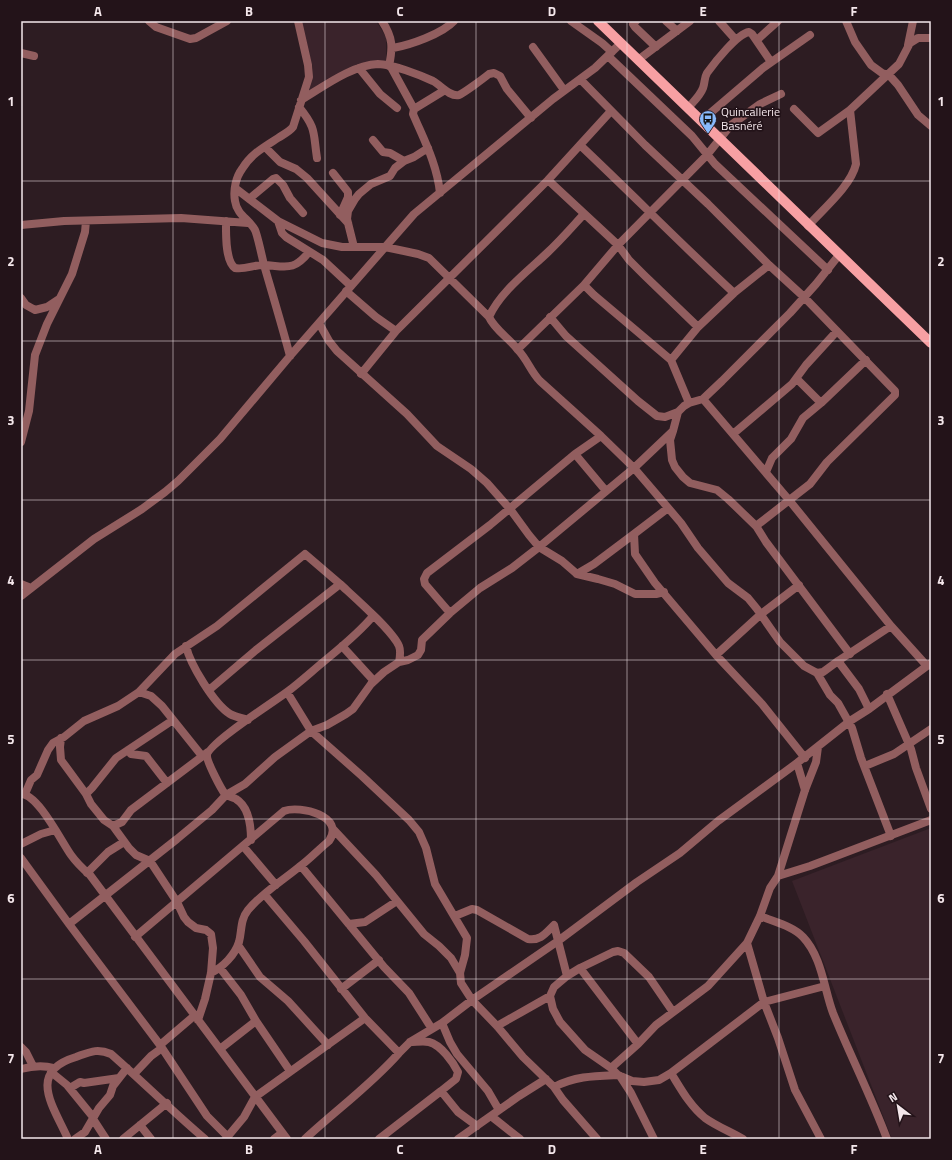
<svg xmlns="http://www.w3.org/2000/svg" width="952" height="1160" font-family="'Titillium Web',sans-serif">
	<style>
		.built { fill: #3a232b }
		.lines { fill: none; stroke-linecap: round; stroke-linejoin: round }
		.minor { stroke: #925e5f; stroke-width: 8 }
		.major { stroke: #f7a0a3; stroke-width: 10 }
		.grid { fill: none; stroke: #f4e7eb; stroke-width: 1; stroke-opacity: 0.55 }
		.labels { text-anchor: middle; stroke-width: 3.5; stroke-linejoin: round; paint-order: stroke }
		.poi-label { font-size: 12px; fill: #f4e7eb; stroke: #231319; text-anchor: start }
		.neatline { fill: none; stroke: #f4e7eb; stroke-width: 1.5 }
		.grid-label { font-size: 13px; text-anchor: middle; font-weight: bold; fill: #f4e7eb }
	</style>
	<rect width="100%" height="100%" fill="#2d1c22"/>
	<path class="built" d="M300,21H376L386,37V62L355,66L309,93L313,68Z
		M931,828V1139H892L792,881Z"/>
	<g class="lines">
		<path class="minor" d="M149,21L156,27L190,39L196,38L227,21
			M382,21C393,38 393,47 389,66
			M571,21L602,43L612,52
			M636,21L633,24L635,27L656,47
			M666,21L677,31
			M719,21L735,39
			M846,21L855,42L871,65L882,73L889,75L898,85L918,115L931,126
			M757,40L778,21
			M908,45L913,21
			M533,47L564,90
			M393,48C410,45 442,34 454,21
			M21,53L34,56
			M608,56L692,136L715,164L828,270
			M638,60L690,21
			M391,67L414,109
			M359,68L380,94L397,108
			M580,79L645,145L708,204L769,265L804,297L895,391V395L827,462L810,484L756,526L766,542L850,654
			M301,100C323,87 352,65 378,64C392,64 420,75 433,81C441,85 449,97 459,95C464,93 484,78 489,74L494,73L500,76L507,89L531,118
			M299,107C317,129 313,133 317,158
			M688,108C693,102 700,96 703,88C705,83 704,78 707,73C715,62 737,34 749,32L752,34L771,62
			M794,109L818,133L850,110
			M611,111L548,180L618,245L629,260L644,275L698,327
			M701,121L763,68L810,35
			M373,140L383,152L390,153L404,161
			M580,145C632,194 682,245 734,293
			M265,147L280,162L296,169L307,178L348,223
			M333,173L348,192V197L340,215
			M235,188L278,221L282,233L286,237L323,260L351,286
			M440,193C437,164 424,140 413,114L414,109L445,90
			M249,199L273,179L276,178L283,185L290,198L303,213
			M226,221C226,233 225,261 235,268C244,270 254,265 263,265C286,266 293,272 309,252
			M278,221L322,243L342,247H385L418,254L429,258L489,317C495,330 509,338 518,350C527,359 531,372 540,381L601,436L634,468L681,523L698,548L728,583L748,598L757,609L780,642L804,666L817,673L823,672L838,661L859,689L869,709
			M21,225L64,221L181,218L248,223
			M808,226C823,209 851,186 856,164L850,110L899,64L910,43L918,38H931
			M354,247L347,219L348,211L355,199L359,194L371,184L390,176L395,168L404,161L414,157L428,148
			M346,291L376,317L396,331
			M21,298L26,305L35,310L47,307L59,299
			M489,317C500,292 528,271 547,253C560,241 572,227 584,214
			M550,317L566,336L638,401L657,416L665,417L678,412
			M319,323L329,341L337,351L407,414L437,446L471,469L487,483L510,509L529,535L539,547L562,561L577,574L594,564L634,534
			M518,349L584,285
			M290,356C282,326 273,296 264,265C262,257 258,237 255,230C249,219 237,215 235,201C233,190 236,177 242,169C251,154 264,147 278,138C284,134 289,132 293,127L309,77L308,65L298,21
			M671,360L594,295L584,285L618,245L707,155L731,125L760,104L781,94
			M361,374L396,331L548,180
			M797,379L821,403
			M703,399L789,500L891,626L838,661
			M689,403L671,360L698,327L734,293L769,265
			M673,431L670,440L672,460L675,467L683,477L690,483L717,490L728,499L756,526
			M733,434L792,384L806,365L837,331
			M21,442L29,411L35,355L47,324L72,274L85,232L86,221
			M575,454L606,491
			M766,472L772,458L791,439L803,418L821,403L866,360
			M668,508L634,534L635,554L655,583L716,655L762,704L805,758
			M577,574L598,579L615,584L635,594H656L664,592
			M21,584L31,588
			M340,584C354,597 392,630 399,646C401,651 400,657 399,662
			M21,596L94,539L142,509L165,492L178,481L220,439L290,356L414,214L553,99L595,68L621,43
			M450,613L425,584L424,579L427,573L490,525L575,454L601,436
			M891,626L927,666
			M186,646C190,664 214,704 230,714C235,717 242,718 248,720
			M342,646L374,681
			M716,655L761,614L799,585
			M817,673L830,695L838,703L852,728L861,758L891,836
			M139,692L151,696L162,706L202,756
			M287,692L311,731L362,776L409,820L419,832L426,848L435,884L467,938L465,955L460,973L461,983L472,1000L497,1026L523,1057L554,1087L563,1100L597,1139
			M887,694L911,749L916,768L931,809
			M61,738L60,747L61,760L86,794L91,804L104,820L113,826L129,848L136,855L150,861L177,902L184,917L188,922L196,928L206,930L211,934L213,948L211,973L205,999L198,1020
			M128,750L131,754L146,756L167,783
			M797,763L805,790
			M865,766L894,754L931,729
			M21,794C38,794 61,841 71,855C76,862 83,869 90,875L287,1139
			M25,794L31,780L37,775L48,750L53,743L64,737L84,721L118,706L139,692L175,654L217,626L305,554L340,584L256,650L209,690
			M86,794L92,788L116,758L173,720
			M113,826L122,822L131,810L208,752
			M333,829L376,875L424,934L439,946L451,958L460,973
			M251,840C251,826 249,807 236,799C233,797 228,797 225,794C221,789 207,762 207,756C206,745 275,701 287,692C299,683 310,673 322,663C340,648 358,634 373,616
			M21,844L41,834L55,830
			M243,846L276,885
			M21,858L69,924L160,1045L207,1116L227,1136
			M301,866L384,967L409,993L432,1029
			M87,873L108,852L124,842
			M778,876L810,866L931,820
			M265,895L304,941L365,1018L399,1053L410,1042L442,1023L472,1000L558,941L637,882L680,853L718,821L797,763L850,721L869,709L931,663
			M455,916L472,909L477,910L528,939C540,941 545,934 554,925L567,976L554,987L550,996L553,1009L560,1022L585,1050L611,1068L618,1075L632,1081L644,1082L659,1080L671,1073L764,1002L825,986
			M760,916C774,922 793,926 803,937C822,957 824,989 833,1013C850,1055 871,1096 887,1139
			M69,924L177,839L212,810L226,795L245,784L275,757L311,731L327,725L346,714L353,709L371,684L384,672L399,662L408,660L418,655L421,650L422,640L450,613L480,588L512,568L539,547L634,468L673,431L678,412L684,406L689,403L703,399L722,381L790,313L816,284L839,255
			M349,924L365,922L397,901
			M135,937L284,811C300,805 346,816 329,841C319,849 310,859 299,867C282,881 262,893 248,910C240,920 242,931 239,942C235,955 223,967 211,973
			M747,943L764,1002L778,1038L795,1090L821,1139
			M238,945L260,977L288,1001L328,1045
			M220,968L241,995L256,1021
			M580,968L613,952L618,951L624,953L649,977L673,1012
			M567,976L580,968L638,1044
			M341,989L379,960
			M442,1023L450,1042L457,1054L488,1091L499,1110
			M497,1026L550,996
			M410,1042C416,1042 424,1041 429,1042C441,1045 453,1062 458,1072L456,1079L441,1091L458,1112L477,1126
			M160,1045L194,1016
			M21,1047L26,1052L33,1066
			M220,1049L256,1021L290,1071
			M611,1068L638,1044L656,1025L708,986L747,943L760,916L770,888L778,876L805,790L816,762L818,747
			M21,1069C32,1066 43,1065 54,1068
			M51,1072L67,1085L93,1117
			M671,1073C681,1089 690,1106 705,1118C716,1126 731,1132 743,1139
			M134,1074L151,1056L162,1048
			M620,1076L631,1093L654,1139
			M554,1087C576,1076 594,1076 618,1075
			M70,1088L80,1082L84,1083L119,1078
			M491,1116L520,1139
			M93,1119L106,1139
			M140,1125L151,1139
			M68,1139C54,1107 26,1072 76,1057C90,1052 97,1048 111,1054C143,1082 173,1112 205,1139
			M75,1139L85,1132L99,1108L110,1095L113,1086L127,1068
			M123,1139L167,1103
			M226,1139L227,1136L229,1135L244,1117L255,1097L365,1018
			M274,1139L282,1133
			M305,1139C336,1110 371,1085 399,1053
			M379,1139L441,1091
			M458,1139L519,1096L546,1079"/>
		<path class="major" d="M598,21L931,343"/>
	</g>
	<path class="grid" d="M173,21V1139M325,21V1139M476,21V1139M627,21V1139M779,21V1139M21,181H931M21,341H931M21,500H931M21,660H931M21,819H931M21,979H931"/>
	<defs>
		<g id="bus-pin" transform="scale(0.9)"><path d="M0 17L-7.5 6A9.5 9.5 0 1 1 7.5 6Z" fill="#89bafc" stroke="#231319"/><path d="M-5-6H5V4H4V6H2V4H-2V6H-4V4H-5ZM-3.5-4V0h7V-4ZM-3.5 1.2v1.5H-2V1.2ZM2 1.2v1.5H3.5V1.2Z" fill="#111"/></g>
	</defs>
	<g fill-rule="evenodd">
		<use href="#bus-pin" x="708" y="119"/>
	</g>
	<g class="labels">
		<g class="poi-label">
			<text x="721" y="116">Quincallerie<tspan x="721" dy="14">Basnéré</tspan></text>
		</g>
	</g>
	<rect width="952" height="1160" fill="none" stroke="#231319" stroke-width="44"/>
	<g transform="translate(898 1106) rotate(329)" stroke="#231319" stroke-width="3" paint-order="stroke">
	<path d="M0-3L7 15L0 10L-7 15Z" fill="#f4e7eb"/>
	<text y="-6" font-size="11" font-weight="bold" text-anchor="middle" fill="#f4e7eb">N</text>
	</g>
	<rect x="22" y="22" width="908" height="1116" class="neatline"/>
	<g class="grid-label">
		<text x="98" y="16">A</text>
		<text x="249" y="16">B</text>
		<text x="400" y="16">C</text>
		<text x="552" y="16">D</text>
		<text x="703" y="16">E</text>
		<text x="854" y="16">F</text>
		<text x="11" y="106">1</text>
		<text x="941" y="106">1</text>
		<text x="11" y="266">2</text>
		<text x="941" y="266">2</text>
		<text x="11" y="425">3</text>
		<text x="941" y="425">3</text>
		<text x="11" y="585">4</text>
		<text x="941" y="585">4</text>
		<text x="11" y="744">5</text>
		<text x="941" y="744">5</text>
		<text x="11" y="903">6</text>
		<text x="941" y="903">6</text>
		<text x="11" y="1063">7</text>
		<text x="941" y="1063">7</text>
		<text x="98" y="1154">A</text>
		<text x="249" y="1154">B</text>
		<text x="400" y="1154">C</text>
		<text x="552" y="1154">D</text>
		<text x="703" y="1154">E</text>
		<text x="854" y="1154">F</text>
	</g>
</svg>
